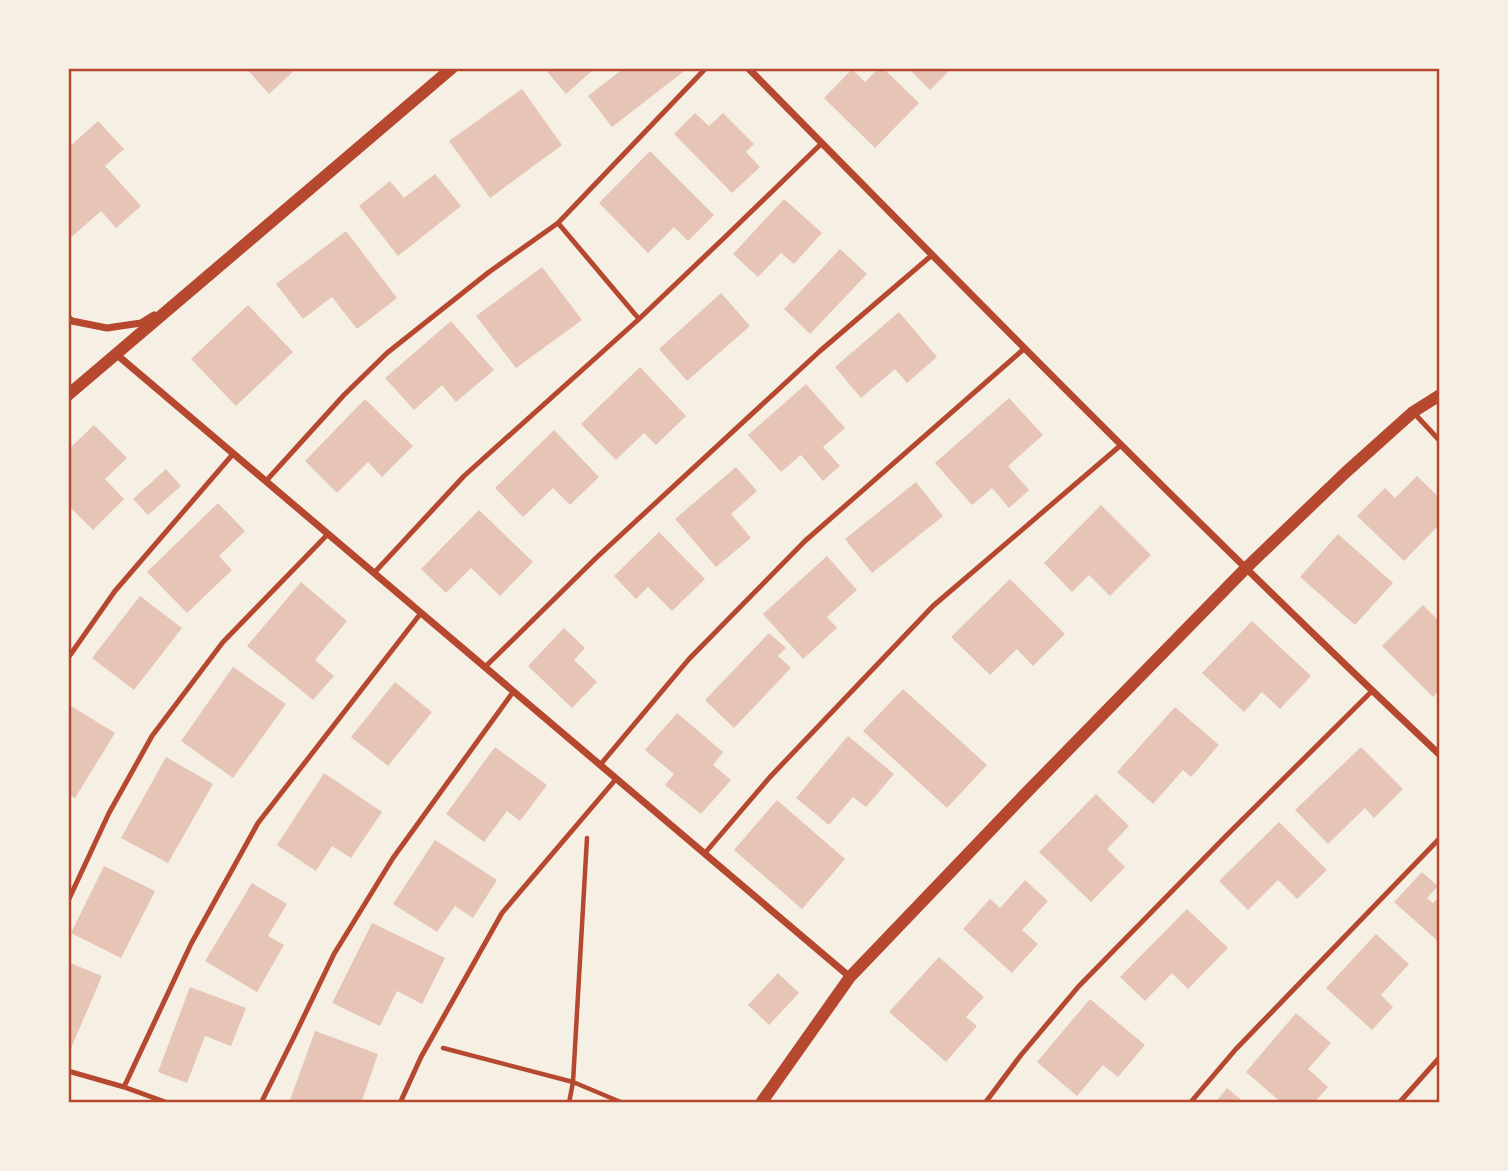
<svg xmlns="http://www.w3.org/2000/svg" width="1508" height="1171" font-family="'Fira Sans',sans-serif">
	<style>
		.building { fill: #e6c5b7 }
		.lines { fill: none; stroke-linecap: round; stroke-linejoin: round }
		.path { stroke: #b5482f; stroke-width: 4.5 }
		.service { stroke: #b5482f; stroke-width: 5 }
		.minor { stroke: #b5482f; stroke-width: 7 }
		.tertiary { stroke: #b5482f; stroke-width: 12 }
		.neatline { fill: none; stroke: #b5482f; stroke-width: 2.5 }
	</style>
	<rect width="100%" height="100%" fill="#f6efe4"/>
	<path class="building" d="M246,68H297L269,94Z
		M544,68H595L566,94Z
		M624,68H680L683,72L612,127L588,96Z
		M879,68H883L919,103L875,148L824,98L852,69L865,82Z
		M908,68H952L930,90Z
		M522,89L562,145L490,198L449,141Z
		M695,113L709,126L723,113L754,144L746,152L760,167L732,193L674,134Z
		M98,121L124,149L105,166L141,206L116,228L101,211L68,240V148Z
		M650,151L714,215L688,241L674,227L648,253L599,203Z
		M435,174L461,206L398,256L359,206L390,181L404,198Z
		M784,199L822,233L794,264L781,253L758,277L733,254Z
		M346,231L397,298L357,329L332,297L303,319L276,284Z
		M840,249L867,274L810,334L784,309Z
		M542,267L582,320L516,368L476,316Z
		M721,293L750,326L687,381L659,349Z
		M248,305L293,352L236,406L191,359Z
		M899,312L937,357L907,383L895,369L861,398L835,367Z
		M451,321L494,370L456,402L442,385L414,410L385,378Z
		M640,367L686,416L656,445L644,433L616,460L581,424Z
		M806,384L845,428L823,447L840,466L823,481L801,455L781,472L748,435Z
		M1009,398L1043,435L1008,466L1029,490L1009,508L992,488L972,505L935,463Z
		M365,399L413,446L382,477L368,462L337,493L305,461Z
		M94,425L127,458L105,479L124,499L93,530L68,505V450Z
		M554,430L599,477L570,505L553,488L523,517L495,488Z
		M736,467L757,491L731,514L751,538L716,567L675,519Z
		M166,469L181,486L148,515L133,499Z
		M1417,476L1440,498V524L1404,561L1357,516L1385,488L1395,498Z
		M916,482L943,516L872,573L845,539Z
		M218,503L245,531L219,556L232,570L187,613L147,572Z
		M1101,505L1151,555L1110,596L1089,575L1072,592L1044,563Z
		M479,510L533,562L500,596L471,568L446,593L421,569Z
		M659,532L705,579L672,611L648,587L636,599L614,576Z
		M1338,534L1393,583L1355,625L1300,577Z
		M827,556L857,590L827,617L837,628L803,659L763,614Z
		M1010,579L1065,634L1033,666L1017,649L990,675L951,637Z
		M301,582L347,621L315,660L334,676L313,700L247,646Z
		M140,596L182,628L134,690L92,658Z
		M1423,605L1440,622V690L1433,697L1382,646Z
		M1252,621L1311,676L1280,709L1262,692L1244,712L1202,673Z
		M564,628L585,648L574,660L597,682L572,708L528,666Z
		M769,633L786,648L778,656L791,668L734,728L705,700Z
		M233,667L286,704L233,778L181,741Z
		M395,682L432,712L388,766L351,737Z
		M903,689L987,765L947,808L863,731Z
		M68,704L115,733L75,798L68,794Z
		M1175,707L1219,745L1191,777L1183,770L1153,804L1117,772Z
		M677,713L723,752L713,765L731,780L701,814L665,785L674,774L645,750Z
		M848,736L894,774L866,807L853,797L829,825L796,798Z
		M495,747L547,785L520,821L507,811L484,842L446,814Z
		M1361,747L1403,789L1374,818L1365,808L1328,844L1295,810Z
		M166,757L213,784L168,863L121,838Z
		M324,773L382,812L351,858L332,846L316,871L277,845Z
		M1096,794L1129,826L1107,849L1125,867L1091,902L1039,852Z
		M777,800L845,859L802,909L734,850Z
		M1279,822L1327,870L1297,899L1278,880L1248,910L1219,881Z
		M435,840L497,880L473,918L455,906L437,932L393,904Z
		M104,866L155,891L121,958L71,933Z
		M1422,872L1438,886L1427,898L1433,903L1440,896V943L1394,902Z
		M1025,880L1048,901L1022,930L1038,944L1012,973L963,929L990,899L1000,908Z
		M252,883L287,904L268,936L284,945L257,992L205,961Z
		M1187,909L1228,948L1188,989L1172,973L1145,1001L1120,977Z
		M372,923L445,958L422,1004L397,991L380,1026L332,1003Z
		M1376,934L1409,964L1381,995L1393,1007L1372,1030L1326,988Z
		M939,957L984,997L966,1017L977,1026L946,1062L889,1012Z
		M68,962L102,976L68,1055Z
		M778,973L799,993L769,1025L748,1005Z
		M190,987L246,1008L231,1046L205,1036L187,1083L158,1072Z
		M1090,999L1145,1045L1118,1077L1103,1065L1077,1096L1037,1062Z
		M1296,1013L1331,1043L1308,1069L1328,1087L1314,1103H1282L1246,1072Z
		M315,1031L378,1054L361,1103H289Z
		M1227,1088L1245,1103H1215Z"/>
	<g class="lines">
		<path class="path" d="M443,1048L573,1082L623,1103
			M569,1103L573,1082L587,838"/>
		<path class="service" d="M558,223L639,319
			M1413,412L1440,441
			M266,481L344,395L387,353L489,272L558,223L706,68
			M374,573L464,476L639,319L725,237L822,143
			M68,658L115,591L233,454
			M485,667L596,558L820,351L932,255
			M600,765L689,659L805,541L1025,348
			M705,853L770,777L933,606L1121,445
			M68,901L109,813L152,736L223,642L328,534
			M68,1071L124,1087L168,1103
			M124,1087L191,944L258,823L421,613
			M261,1103L293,1039L334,954L393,858L513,692
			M400,1103L421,1057L502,913L616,779
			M985,1103L1021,1055L1079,986L1227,835L1372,691
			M1190,1103L1236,1049L1440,838
			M1399,1103L1440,1057"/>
		<path class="minor" d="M748,68C976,300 1204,532 1440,755
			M68,318L72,321L107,328L141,323L154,315
			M116,354L850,977"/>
		<path class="tertiary" d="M68,395L452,68
			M761,1103L850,977L1028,791L1246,568L1345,473L1413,412L1440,395"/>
	</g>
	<rect width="1508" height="1171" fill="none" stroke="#f6efe4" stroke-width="140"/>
	<rect x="70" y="70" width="1368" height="1031" class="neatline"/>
</svg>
